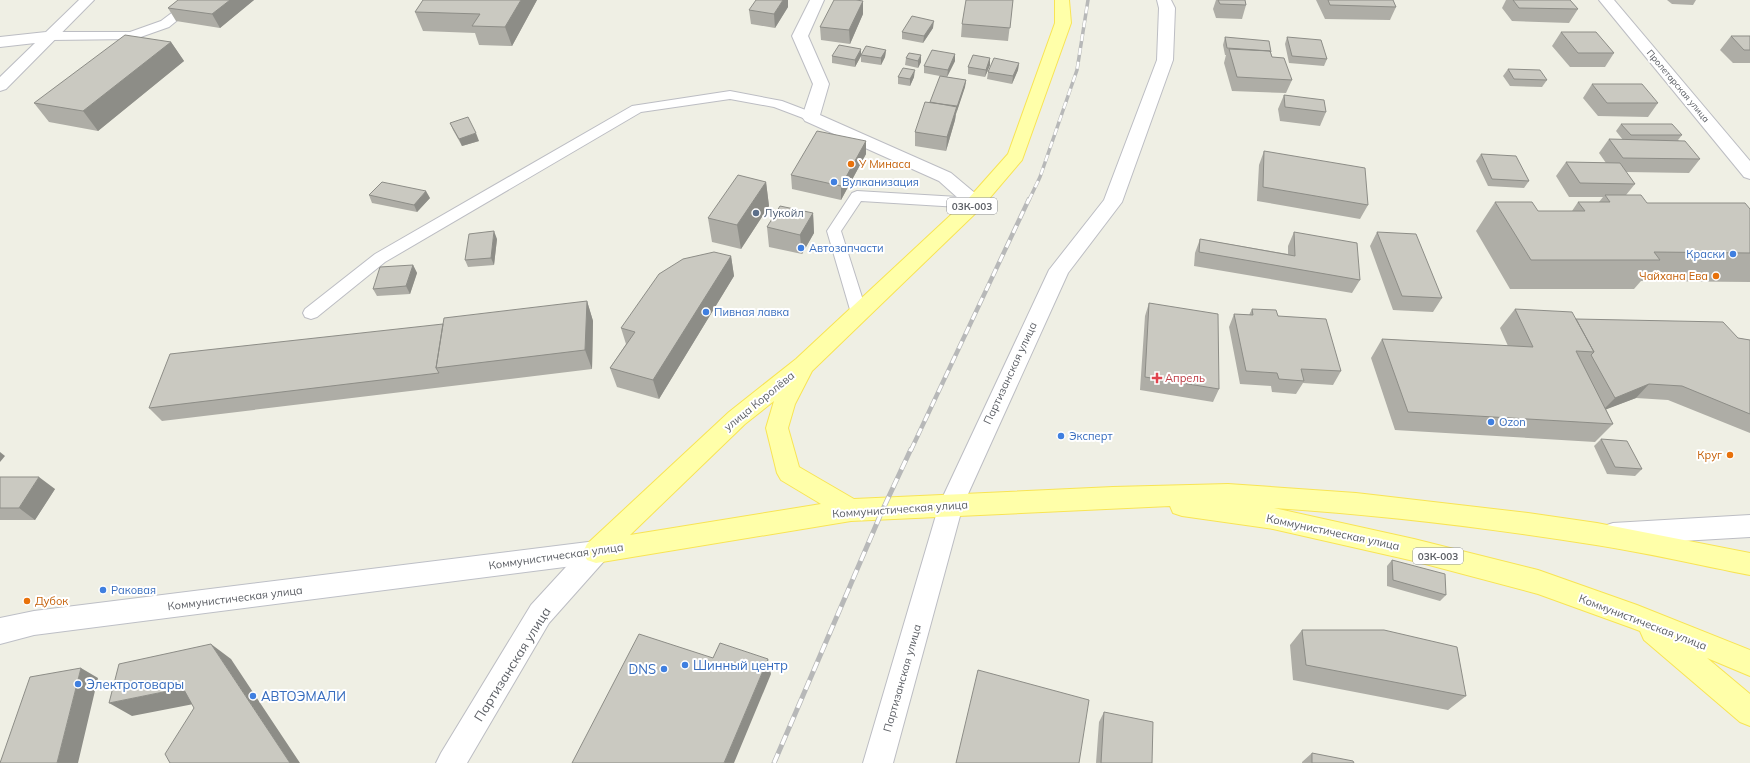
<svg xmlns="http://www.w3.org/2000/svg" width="1750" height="763" font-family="Mulish,sans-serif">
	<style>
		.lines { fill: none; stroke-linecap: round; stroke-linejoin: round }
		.service-casing { stroke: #bcbdc3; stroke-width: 2 }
		.minor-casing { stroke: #bcbdc3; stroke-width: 2 }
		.tertiary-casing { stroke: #bcbdc3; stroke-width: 2 }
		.secondary-casing { stroke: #bdbfc6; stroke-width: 2 }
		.primary-casing { stroke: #f8e455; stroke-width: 2 }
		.service { fill: #fff; fill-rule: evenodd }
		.minor { fill: #fff; fill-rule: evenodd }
		.tertiary { fill: #fff; fill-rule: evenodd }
		.secondary { fill: #fff; fill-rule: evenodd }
		.primary { fill: #ffffa9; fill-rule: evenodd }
		.rail-far2-casing { stroke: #b7b8b8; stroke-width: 3.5 }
		.rail-far1-casing { stroke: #b7b8b8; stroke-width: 4.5 }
		.rail-casing { stroke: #b7b8b8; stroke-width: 5 }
		.rail-far2 { stroke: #fff; stroke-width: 2.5; stroke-dasharray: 7; stroke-linecap: butt }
		.rail-far1 { stroke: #fff; stroke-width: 3; stroke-dasharray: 8; stroke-linecap: butt }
		.rail { stroke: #fff; stroke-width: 3.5; stroke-dasharray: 10; stroke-linecap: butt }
		.wall { fill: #aeada6 }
		.shaded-wall { fill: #8d8d87 }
		.building { fill: #cac9c1; stroke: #8d8d87 }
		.food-dot { fill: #e8710a; stroke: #fff; stroke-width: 1.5 }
		.shop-dot { fill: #3f7fe0; stroke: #fff; stroke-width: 1.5 }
		.service-dot { fill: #5c6f8a; stroke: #fff; stroke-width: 1.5 }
		.health-dot { fill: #e0444e; stroke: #fff; stroke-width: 1.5 }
		.labels { text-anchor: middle; stroke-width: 4; stroke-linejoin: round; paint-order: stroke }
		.far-street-label { font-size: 9px; fill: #5c5f65; stroke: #fff }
		.shield { fill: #fff; stroke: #8d8f93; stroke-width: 1 }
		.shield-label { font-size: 10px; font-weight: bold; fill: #5c5f65 }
		.food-label { font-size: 11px; fill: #c56008; stroke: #fff; text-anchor: start }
		.shop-label { font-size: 11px; fill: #366cbe; stroke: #fff; text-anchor: start }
		.service-label { font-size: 11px; fill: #4e5e75; stroke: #fff; text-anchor: start }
		.street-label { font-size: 11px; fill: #5c5f65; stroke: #fff }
		.health-label { font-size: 11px; fill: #be3a42; stroke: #fff; text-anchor: start }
		.near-street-label { font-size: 13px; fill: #5c5f65; stroke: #fff }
		.near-shop-label { font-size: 13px; fill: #366cbe; stroke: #fff; text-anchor: start }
	</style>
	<rect width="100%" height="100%" fill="#efefe4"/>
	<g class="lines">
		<g class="service-casing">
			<path id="service" d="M189,0H202L169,27L135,39L51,40L47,39L45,36L47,33L51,32H130L161,21Z
				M730,91L782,101L816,114L818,117L816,120L811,121L774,107L730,99L641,112L385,262L317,317L311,319L305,317L303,313L305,309L375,254L632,106Z
				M857,191L975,198L980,200L982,203L980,206L975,208L861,201L841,231L867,313L865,317L859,319L853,317L851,313L827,231L852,193Z"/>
		</g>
		<g class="minor-casing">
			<path id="minor" d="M79,0H94L6,89L0,91V77L35,43L0,47V37L46,32Z
				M810,0H824L808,36L829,84L820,115L951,173L982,199L984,203L982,207L975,209L968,207L939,181L805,121L802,117L813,84L792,36Z
				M1157,0H1171L1175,8L1173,60L1122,202L1068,273L963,505L893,763H863L939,505L1049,270L1104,200L1157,60L1159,8Z
				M596,541L605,544L609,552L605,560L549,623L467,763H436L441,753L531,605L587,544Z"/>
		</g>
		<g class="tertiary-casing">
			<path id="tertiary" d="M1599,0H1614L1750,161V179L1744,177Z
				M1750,515V537L1613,545L1604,542L1601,534L1604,526L1613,523Z"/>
		</g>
		<g class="secondary-casing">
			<path id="secondary" d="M596,541L605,544L609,552L605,560L596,563L34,635L0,644V618L34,611Z"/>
		</g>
		<g class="primary-casing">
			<path id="primary" d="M1055,0H1069L1071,23L1022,160L982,207L812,371L795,404L788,428L799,467L854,499L1113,487L1228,484L1356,493L1528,513L1597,523L1750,553V575C1699,565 1647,553 1596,545C1489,528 1381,515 1274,508L1414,539L1538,570L1637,605L1750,650V676L1707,658L1750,694V726L1740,722L1644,640L1640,631L1632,628L1538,594L1414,561L1273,529L1182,516L1173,513L1170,506L851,521L596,563L587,560L583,552L587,544L729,412L796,359L968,199L1008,154L1055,23ZM774,401L766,428L777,473L781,480L821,504L630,535L745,424Z"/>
		</g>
		<use href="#service" class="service"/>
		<use href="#minor" class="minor"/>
		<use href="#tertiary" class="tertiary"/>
		<use href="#secondary" class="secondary"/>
		<use href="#primary" class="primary"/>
		<g class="rail-far2-casing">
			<path id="rail-far2" d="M1029,200L1040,177L1077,70L1088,0"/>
		</g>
		<g class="rail-far1-casing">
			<path id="rail-far1" d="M911,450L1029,199"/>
		</g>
		<g class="rail-casing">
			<path id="rail" d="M774,763L883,509L911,449"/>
		</g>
		<use href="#rail-far2" class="rail-far2"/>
		<use href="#rail-far1" class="rail-far1"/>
		<use href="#rail" class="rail"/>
	</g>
	<path class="wall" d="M178,0H254L220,28L176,21L168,8Z
		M537,0L512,46L479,45L475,33L423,31L415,12Z
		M1013,0L1008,41L961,37L962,24Z
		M1216,0H1245L1246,5L1242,19L1216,18L1213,9Z
		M1316,0H1393L1396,7L1390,20L1325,19Z
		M1506,0H1570L1578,9L1569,23L1512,21L1502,8Z
		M1667,0H1696L1693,5L1672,4Z
		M863,1V14L850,44L821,40L820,27Z
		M788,7L775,28L751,24L749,10Z
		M933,28L923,43L902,39V32Z
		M1561,32L1614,53L1605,67H1570L1552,46Z
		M1731,36H1750V63H1733L1720,50Z
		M1225,37L1271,52V53L1272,57L1292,80L1286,93L1232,91L1224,63L1226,55H1225L1223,45Z
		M1287,37L1327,59L1324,66L1289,63L1285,44Z
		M171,42L184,61L98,131L49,122L34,103Z
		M886,50L885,57L881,65L861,62V56L855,67L832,63V56L861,54Z
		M955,54V61L947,77L966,80L965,87L956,114L955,120L946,151L915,146V132L930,102L945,77L924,73V66Z
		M921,55V62L918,68L905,65L906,58Z
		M990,58V65L985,77L968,74V67Z
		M1019,63L1018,70L1012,84L987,79L988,72Z
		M1508,69L1547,80L1542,87L1510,86L1503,76Z
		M898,77H914L910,86L898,84Z
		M1592,84L1658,103L1648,117L1598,116L1583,98Z
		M1284,95L1326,112L1320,126L1280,121L1278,109Z
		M450,123L479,141L462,146L453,130Z
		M1621,124L1682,135L1678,140L1700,159L1689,173L1626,172L1635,184L1626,195L1647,203L1750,209V282L1641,281L1634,289H1510L1476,231L1495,202L1538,211H1572L1578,202H1599L1603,197H1569L1556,176L1566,162L1606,163L1599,153L1609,139L1623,140L1616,131Z
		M866,141V154L841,200L792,189L791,175Z
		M1264,151L1368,205L1360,219L1257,201L1259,165Z
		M1481,154L1529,181L1524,188L1488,186L1476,161Z
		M766,182L769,206L741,249L712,242L708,218Z
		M369,195L430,198L417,212L372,203Z
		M813,213L814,233L802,254L769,247L767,227Z
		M1294,232L1360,280L1352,293L1194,266L1195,253L1200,239L1288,254V246Z
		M1377,232L1442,298L1433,312L1393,310L1370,246Z
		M497,239L494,265L468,267L465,260Z
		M731,256L734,276L659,399L617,387L610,368L626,344L621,328Z
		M413,265L417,273L410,294L377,296L373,289Z
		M587,301L593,321L592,369L162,421L149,408L443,324Z
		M1149,303L1219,389L1213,402L1140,390L1145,316Z
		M1252,309L1278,316L1341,371L1333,385L1303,383L1296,394L1272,392L1271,386L1240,384L1229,327L1234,314L1249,315Z
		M1515,309L1576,319L1738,338L1750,340V433L1668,400L1636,398L1606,409L1613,424L1595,442L1395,430L1371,358L1382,339L1508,346L1500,328Z
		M1601,439L1642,469L1635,476L1607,474L1594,446Z
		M0,477L55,489L35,520H0Z
		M1392,560L1446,595L1440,601L1387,586V566Z
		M1302,630L1466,696L1448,710L1293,680L1290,645Z
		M1104,712L1152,763H1096L1099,722Z
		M1312,753L1354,763H1302V762Z"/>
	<path class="shaded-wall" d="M230,0H254L220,28L212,14Z
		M521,0H537L512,46L505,27Z
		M783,0H788V7L775,28L774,14Z
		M863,1V14L850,44L849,30Z
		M934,21L933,28L923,43L924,36Z
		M171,42L184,61L98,131L83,111Z
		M861,49V56L855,67V60Z
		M886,50L885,57L881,65V58Z
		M955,54V61L947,77L948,70Z
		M921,55V62L918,68V61Z
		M990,58V65L985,77L986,70Z
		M1019,63L1018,70L1012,84L1013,76Z
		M915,70L914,77L910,86V79Z
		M966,80L965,87L956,114L957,107Z
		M957,106L955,120L946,151L947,137Z
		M476,133L479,141L462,146L459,139Z
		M866,141V154L841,200V186Z
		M766,182L769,206L741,249L737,225Z
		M426,191L430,198L417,212L414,205Z
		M813,213L814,233L802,254L800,235Z
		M494,231L497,239L494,265L491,258Z
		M731,256L734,276L659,399L653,380Z
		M413,265L417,273L410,294L406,286Z
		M587,301L593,321L592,369L585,350Z
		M1649,384L1636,398L1602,411L1615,398Z
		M0,452L5,456L0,462Z
		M39,477L55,489L35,520L19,508Z
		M211,644L231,659L300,763H290Z
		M768,659L771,674L734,763H724Z
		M81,668L98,678L78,763H57Z
		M183,688L204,702L132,716L109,703Z"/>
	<path class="building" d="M178,0H230L212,14L168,8Z
		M423,0H521L505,27L472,26L480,14L415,12Z
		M756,0H783L774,14L749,10Z
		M834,0H856L863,1L849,30L820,27Z
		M966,0H1013L1010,28L962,24Z
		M1218,0H1245L1246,5L1220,4Z
		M1328,0H1393L1396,7L1330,5Z
		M1513,0H1570L1578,9L1519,8Z
		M912,16L934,21L924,36L902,32Z
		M1561,32H1596L1614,53H1578Z
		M125,35L171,42L83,111L34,103Z
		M1731,36H1750V50H1744Z
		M1225,37L1269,41L1271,52H1270V51L1227,48Z
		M1287,37L1321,40L1327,59L1292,56Z
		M839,45L861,49L855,60L832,56Z
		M866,46L886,50L881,58L861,55Z
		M1229,49L1270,51L1272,57L1284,58L1292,80L1237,77Z
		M932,50L955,54L948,70L924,66Z
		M909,53L921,55L918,61L906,58Z
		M973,55L990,58L986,70L968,67Z
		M994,58L1019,63L1013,76L988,72Z
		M903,68L915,70L910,79L898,77Z
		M1508,69L1540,70L1547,80L1514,79Z
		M940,76L966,80L957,107L930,102Z
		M1592,84H1642L1658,103H1607Z
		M1284,95L1324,100L1326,112L1285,107Z
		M925,102L957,106L947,137L915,132Z
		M468,117L476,133L459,139L450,123Z
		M1621,124H1672L1682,135H1631Z
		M817,131L866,141L841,186L791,175Z
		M1609,139L1685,141L1700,159L1623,158Z
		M1264,151L1365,168L1368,205L1263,187Z
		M1481,154L1516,156L1529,181L1492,179Z
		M1566,162L1620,163L1635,184L1580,183Z
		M738,175L766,182L737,225L708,218Z
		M382,182L426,191L414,205L369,195Z
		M1605,195H1641L1647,203H1745L1750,209V253L1654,252L1660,260H1531L1495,202H1532L1538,211H1585L1578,202H1610Z
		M780,206L813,213L800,235L767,227Z
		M494,231L491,258L465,260L469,234Z
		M1294,232L1357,243L1360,280L1199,252L1200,239L1295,256Z
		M1377,232L1416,234L1442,298L1402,296Z
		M714,252L731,256L653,380L610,368L635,332L621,328L659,274L683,259Z
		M413,265L406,286L373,289L380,267Z
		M587,301L585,350L436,368L444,318Z
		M1149,303L1218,314L1219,389L1145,377Z
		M1252,309L1276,310L1278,316L1326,319L1341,371L1301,369L1304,381L1279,379L1277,373L1246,371L1234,314L1253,315Z
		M1515,309L1572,312L1594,352L1576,351L1613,424L1408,412L1382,339L1533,347Z
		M1576,319L1723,322L1738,338L1750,340V414L1682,386L1649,384L1615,398L1591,355L1594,352Z
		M443,324L436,368L439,373L149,408L170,354Z
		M1601,439L1627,441L1642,469L1615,467Z
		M0,477H39L19,508H0Z
		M1392,560L1445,574L1446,595L1393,580Z
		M1302,630H1384L1457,647L1466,696L1306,665Z
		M639,634L713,658L720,643L768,659L724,763H572Z
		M211,644L290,763H170L165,754L194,708L183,688L109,703L119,664Z
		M81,668L57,763H0L30,677Z
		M978,670L1089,700L1079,763H956Z
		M1104,712L1153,722L1152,763H1101Z
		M1312,753L1353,761L1354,763H1312Z"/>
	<g class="food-dot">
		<circle cx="851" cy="164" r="4"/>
		<circle cx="1716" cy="276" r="4"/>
		<circle cx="1730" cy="455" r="4"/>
		<circle cx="27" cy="601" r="4"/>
	</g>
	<g class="shop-dot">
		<circle cx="834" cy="182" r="4"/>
		<circle cx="801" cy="248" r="4"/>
		<circle cx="1733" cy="254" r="4"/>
		<circle cx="706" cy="312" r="4"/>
		<circle cx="1491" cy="422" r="4"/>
		<circle cx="1061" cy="436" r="4"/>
		<circle cx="103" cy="590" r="4"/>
		<circle cx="685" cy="665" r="4"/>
		<circle cx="664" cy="669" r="4"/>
		<circle cx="78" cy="684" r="4"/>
		<circle cx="253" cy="696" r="4"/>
	</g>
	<circle class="service-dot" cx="756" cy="213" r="4"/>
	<path class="health-dot" d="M1155 372h4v4h4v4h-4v4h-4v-4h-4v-4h4z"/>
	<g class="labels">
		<g class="far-street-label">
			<text transform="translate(1678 86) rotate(50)" y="3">Пролетарская улица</text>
		</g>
		<g class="shield">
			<rect x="947" y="198" width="50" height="16" rx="3"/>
			<rect x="1413" y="548" width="50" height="16" rx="3"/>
		</g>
		<g class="shield-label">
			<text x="972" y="210">03К-003</text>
			<text x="1438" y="560">03К-003</text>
		</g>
		<g class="food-label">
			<text x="859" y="168">У Минаса</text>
			<text x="1708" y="280" text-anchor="end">Чайхана Ева</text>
			<text x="1722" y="459" text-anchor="end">Круг</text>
			<text x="35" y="605">Дубок</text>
		</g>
		<g class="shop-label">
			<text x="842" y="186">Вулканизация</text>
			<text x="809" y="252">Автозапчасти</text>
			<text x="1725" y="258" text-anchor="end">Краски</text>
			<text x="714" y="316">Пивная лавка</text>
			<text x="1499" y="426">Ozon</text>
			<text x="1069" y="440">Эксперт</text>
			<text x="111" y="594">Раковая</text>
		</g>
		<g class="service-label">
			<text x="764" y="217">Лукойл</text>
		</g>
		<g class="street-label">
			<text transform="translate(1010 373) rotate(-65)" y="4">Партизанская улица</text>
			<text transform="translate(759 401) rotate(-39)" y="4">улица Королёва</text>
			<text transform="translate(900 509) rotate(-4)" y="4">Коммунистическая улица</text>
			<text transform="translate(1333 532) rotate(12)" y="4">Коммунистическая улица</text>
			<text transform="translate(556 556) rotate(-8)" y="4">Коммунистическая улица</text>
			<text transform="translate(235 598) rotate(-7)" y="4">Коммунистическая улица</text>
			<text transform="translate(1643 622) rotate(21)" y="4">Коммунистическая улица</text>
			<text transform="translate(902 678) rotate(-74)" y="4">Партизанская улица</text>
		</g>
		<g class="health-label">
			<text x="1165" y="382">Апрель</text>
		</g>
		<g class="near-street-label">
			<text transform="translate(512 664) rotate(-58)" y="5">Партизанская улица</text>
		</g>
		<g class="near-shop-label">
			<text x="693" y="670">Шинный центр</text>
			<text x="656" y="674" text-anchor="end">DNS</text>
			<text x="86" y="689">Электротовары</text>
			<text x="261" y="701">АВТОЭМАЛИ</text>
		</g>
	</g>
</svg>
